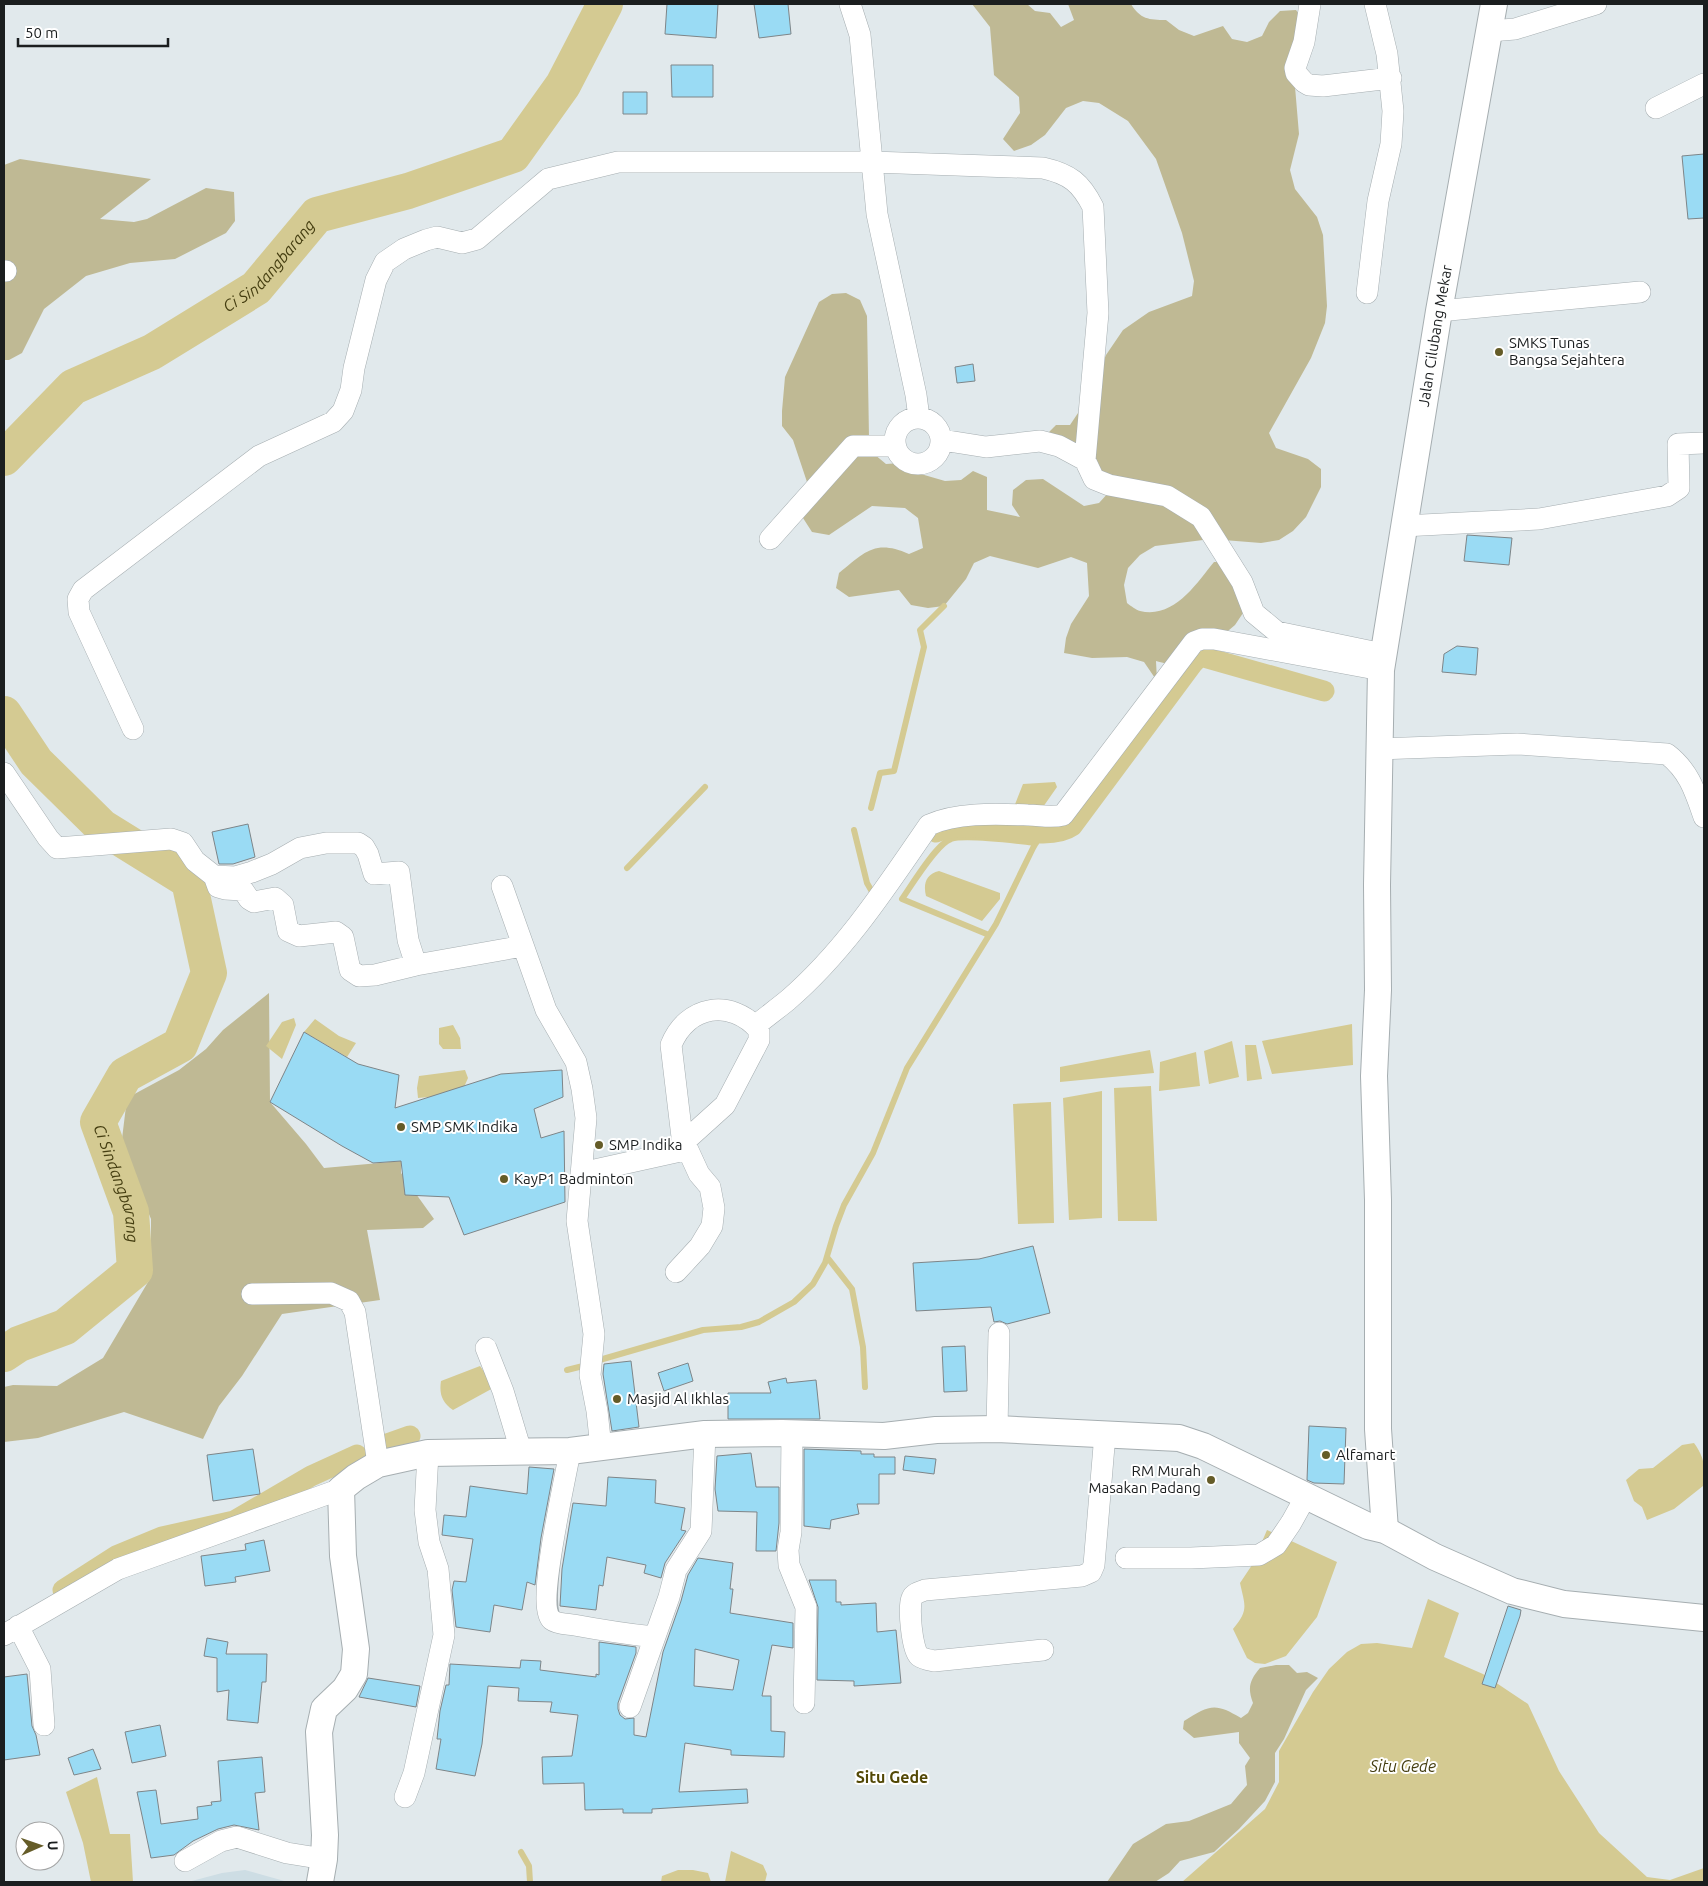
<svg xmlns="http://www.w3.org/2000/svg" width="1708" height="1886" font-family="Ubuntu,sans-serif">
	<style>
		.built { fill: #cddde4 }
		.green { fill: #bfb994 }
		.water { fill: #d4ca92 }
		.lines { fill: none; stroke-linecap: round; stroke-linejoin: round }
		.stream { stroke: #d4ca92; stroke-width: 6 }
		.canal { stroke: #d4ca92; stroke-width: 21 }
		.river { stroke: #d4ca92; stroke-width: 36 }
		.building { fill: #9adbf4; stroke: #7e8588; fill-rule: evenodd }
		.minor-casing { stroke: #a6aeb1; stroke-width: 22 }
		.tertiary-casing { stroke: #a6aeb1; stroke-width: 28 }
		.minor { stroke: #fff; stroke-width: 21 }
		.tertiary { stroke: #fff; stroke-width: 26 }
		.poi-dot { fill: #655c28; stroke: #fff; stroke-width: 2 }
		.labels { text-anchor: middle; stroke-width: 4; stroke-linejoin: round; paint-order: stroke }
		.street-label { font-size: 15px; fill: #1b1e1f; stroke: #fff }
		.poi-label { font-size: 15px; fill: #1b1e1f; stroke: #fff; text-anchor: start }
		.water-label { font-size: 16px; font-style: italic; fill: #453e11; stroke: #fff }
		.neighbourhood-label { font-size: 16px; font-weight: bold; fill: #524805; stroke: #fff }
	</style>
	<rect width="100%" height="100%" fill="#e1e9ec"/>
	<path class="built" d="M245,1870L288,1882H188L222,1873Z"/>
	<path class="green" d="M972,4H1027L1035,11L1050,13L1061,27L1074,20L1068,4H1131C1140,19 1149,20 1166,20L1179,30L1194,36L1223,26L1232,39L1247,42L1262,36L1269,22L1280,11L1296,10L1306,24L1294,75L1299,134L1290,170L1295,189L1317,217L1323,235L1327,306L1325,323L1311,358L1269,433L1276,448L1308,459L1321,469V487L1306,517L1293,531L1279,540L1261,543L1211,539L1155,546L1140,555L1128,568L1124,585L1127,603C1131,606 1136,610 1140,611C1174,619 1196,584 1214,562H1229L1245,610L1235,625L1222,636L1210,658L1200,656C1184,671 1176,666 1156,661L1157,681L1144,662L1127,657L1092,658L1064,653L1066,638L1071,624L1089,596L1087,563L1071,557L1038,568L990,556L974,563L966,579L944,606L928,608L911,605L899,590L849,597L836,588L839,573C865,552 875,539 909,554L923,548L918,518L905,508L872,506L829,535L812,532L803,518L809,488L793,440L782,426V411L785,377L819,302L832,294L846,293L860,300L867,316L869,438L874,454L886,464L901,463L914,472L945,481L961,480L973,471L987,477V510L1020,517L1012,505L1013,490L1026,480L1043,479L1084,506L1099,503L1109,492L1044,437L1056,425H1070L1088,398L1106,355L1123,330L1149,312L1192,296L1194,281L1182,233L1156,159L1128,121L1099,103L1083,101L1066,108L1045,135L1031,145L1014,151L1003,139L1020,113L1019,97L994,75L990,27Z
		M20,159L151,179L100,219L134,222L147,219L206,188L234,192L235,221L226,233L175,259L130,263L86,276L44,309L22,353L9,360H4V165Z
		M269,993L270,1102L306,1144L324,1168L401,1161V1173L434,1219L423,1228L367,1230L380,1300L282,1314L242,1376L219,1406L203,1439L124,1412L38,1438L4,1442V1387L13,1385L57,1386L103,1358L151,1277V1219L121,1147L127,1098L179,1070L206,1049L223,1030Z
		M1276,1665H1289L1297,1673L1307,1672L1318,1678L1306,1690L1284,1739L1275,1753V1782L1265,1801L1239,1829L1214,1852L1180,1861L1169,1873L1155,1882H1107L1133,1844L1166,1824L1189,1821L1231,1804L1247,1785L1245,1766L1250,1758L1239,1743V1732L1194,1738L1183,1729L1184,1721C1209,1705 1215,1702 1241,1718L1248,1713L1253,1703C1247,1687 1250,1680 1260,1668Z"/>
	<path class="water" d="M1055,782L1057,787L1036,817L1012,812L1023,784Z
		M939,871L1000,893V899L982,921L926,896C923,884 926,874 939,871Z
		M294,1018L296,1025L282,1059L266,1046L282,1022Z
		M315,1019L339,1036L356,1043L347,1057L304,1032Z
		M1352,1024L1353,1065L1272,1074L1262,1041Z
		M453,1025L460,1038L461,1049H443L439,1044V1028Z
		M1232,1041L1239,1077L1209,1084L1204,1051Z
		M1245,1045H1256L1262,1079L1247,1081Z
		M1150,1050L1154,1073L1060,1082V1067Z
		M1196,1052L1200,1086L1159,1091L1160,1062Z
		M465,1070L468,1078L461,1094L418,1098L417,1088L419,1076Z
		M1151,1086L1157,1221H1118L1114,1088Z
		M1102,1091V1218L1069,1220L1063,1098Z
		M1051,1102L1054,1223L1018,1224L1013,1104Z
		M480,1366L495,1387L453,1410C442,1402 439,1394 441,1381Z
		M1694,1443C1705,1458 1705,1467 1703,1486L1674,1509L1647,1520L1642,1507L1634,1501L1626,1480L1639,1469L1653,1468L1682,1445Z
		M1267,1530L1337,1562L1317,1617L1286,1656L1265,1664L1255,1663L1247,1658L1233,1629C1249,1610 1245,1606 1240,1583L1252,1565Z
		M1428,1599L1459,1613L1444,1657L1483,1674L1528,1704L1559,1771L1599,1833L1647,1877L1670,1880L1704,1868V1882H1182L1265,1809L1279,1782V1751L1313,1692L1329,1669L1347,1652L1361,1644L1377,1643L1412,1648Z
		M97,1777L110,1834H130L133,1882H91L83,1843L66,1792Z
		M731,1851L763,1865L767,1874L765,1882H725Z
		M678,1870H693L708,1873L711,1882H661L662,1876Z"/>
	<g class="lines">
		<path class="stream" d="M871,808L880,773L894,771L924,647L920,630L944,606
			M854,830L867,883L871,890H879
			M627,868L705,787
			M989,935L902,899C911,886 937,843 951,839C966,834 1017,841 1036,843
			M827,1257L852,1289L863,1347L865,1387
			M596,1361L703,1330L741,1327L759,1322L794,1302L813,1284L825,1263L836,1226L844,1205L873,1153L907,1068L996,924L1033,848L1049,820
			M567,1370L587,1365
			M521,1852L529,1866L530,1882"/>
		<path class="canal" d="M936,832C972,815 1044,846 1072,826L1193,663L1200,656L1324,691
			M379,1447L410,1436
			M63,1590L116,1556L162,1537L234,1521L311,1476L357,1455"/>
		<g class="river">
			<path id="s1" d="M4,458L73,387L152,352L256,288L317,215L408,191L513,155L563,85L605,4"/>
			<path id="s2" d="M4,714L36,762L102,827L189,881L209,973L180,1045L125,1075L98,1122L131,1212L135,1270L65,1327L19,1344L4,1354"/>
		</g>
	</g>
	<path class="building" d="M667,4H718L716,38L665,34Z
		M754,4H788L791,34L759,38Z
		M671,65H713V97H672Z
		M623,92H647V114H623Z
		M1704,154V218L1688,219L1682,156Z
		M973,364L975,381L957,383L955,367Z
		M1467,535L1512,538L1509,565L1464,561Z
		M1457,646L1478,648L1476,675L1442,672L1444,654Z
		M248,824L255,857L233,864H219L212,832Z
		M304,1032L358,1064L399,1075L395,1108L501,1074L562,1070L563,1097L534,1109L541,1138L564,1131L565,1202L464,1235L449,1197L405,1195L401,1161L373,1163L342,1146L270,1102Z
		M1033,1246L1050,1313L1007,1324L1000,1321L994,1322L991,1307L916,1311L913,1263L979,1259Z
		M965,1346L967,1391L944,1392L942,1347Z
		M631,1361L639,1427L612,1431L603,1374L604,1364Z
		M688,1363L693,1381L664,1391L658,1373Z
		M786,1378L787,1383L816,1380L820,1419H728V1393H771L768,1382Z
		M1309,1426L1346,1428L1344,1484L1314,1483L1307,1480Z
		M253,1449L260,1494L213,1501L207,1455Z
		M804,1449L861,1451V1454H874V1457H895V1474H879V1504H857L859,1514L831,1520L830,1529L804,1526Z
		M751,1453L756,1487H779V1523L776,1551H756L757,1512L718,1511L715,1489L717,1456Z
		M905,1456L936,1459L934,1474L903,1470Z
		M529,1467L554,1469L541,1538L535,1585L527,1582L522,1610L494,1605L490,1632L456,1627L452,1590L454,1581L466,1582L473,1539L442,1535L444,1515L466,1517L470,1486L527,1494Z
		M608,1477L656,1480L655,1503L685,1508L681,1530L686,1531L665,1563L661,1578L644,1573L646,1565L607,1557L603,1586L599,1585L596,1610L560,1606L562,1569L573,1503L606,1506Z
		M264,1540L270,1571L235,1577L236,1582L205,1586L201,1556L246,1550L245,1544Z
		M698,1558L733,1563L730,1589H733L730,1613L793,1623V1648L772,1645L762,1696H771V1731L785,1732L784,1757L731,1755V1750L685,1743L679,1792L747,1789L748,1803L652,1809V1813H623V1809L585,1810L584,1783L543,1784L542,1757L572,1756L578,1715L550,1712L552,1702L518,1701L519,1688L488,1686L482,1744L475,1776L436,1769L441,1739H437L440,1711L446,1685H449L450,1664L520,1668L521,1660L541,1661L540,1670L596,1677V1674L599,1675V1642L636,1647V1653L618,1703V1709L620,1715L625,1719L634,1718V1735L646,1737L663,1652L681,1601L688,1575ZM695,1649L739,1660L733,1690L694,1686Z
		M809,1580H836V1602H841V1605L876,1603L877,1632L896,1630L901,1683L854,1686V1681L817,1680L818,1607Z
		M1508,1606L1521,1610L1520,1616L1495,1688L1482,1684Z
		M207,1638L228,1642L226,1654H267L266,1682H262L258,1723L227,1720L229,1690L217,1692V1658L204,1656Z
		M27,1674L32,1726L36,1735L40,1755L4,1760V1677Z
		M368,1678L420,1686L416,1707L359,1697Z
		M160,1725L166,1756L132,1763L125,1732Z
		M93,1749L101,1769L74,1775L68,1758Z
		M262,1757L265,1792L255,1793L259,1830L234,1825L218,1829L193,1841L174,1855L151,1858L137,1792L156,1790L161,1824L198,1819L197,1807L212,1805L211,1802L221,1801L218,1761Z"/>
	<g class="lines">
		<g class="minor-casing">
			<path id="minor" d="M850,4L860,35L877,214L916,395L919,418
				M1310,4L1304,42L1295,68L1296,73L1304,82L1309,85L1323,86L1391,78
				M1490,31L1515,29L1596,4
				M1656,108L1704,84
				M4,271H6
				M1367,293L1378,201L1391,144L1393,111L1387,54L1375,4
				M1439,311L1640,292
				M895 441a23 23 0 1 1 46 0a23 23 0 1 1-46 0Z
				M942,440L986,447L1040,441L1059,446L1085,460L1094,479L1109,485L1167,496L1201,517L1242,582L1254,613L1277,632L1383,654
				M1403,526L1539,519L1667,496L1679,488L1678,444L1704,443
				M770,539L853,446H895
				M133,729L79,612L78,599L83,590L259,456L333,422L343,411L351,390L354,368L376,280L385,262L404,249L426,240L437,237L462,243L477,239L548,179L618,162H872L1043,168C1070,174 1081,183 1093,207L1098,313L1085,460
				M1378,749L1517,744L1667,754C1689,771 1695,791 1704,817
				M4,773L48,838L57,848L171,839L183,843L195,861L214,876L218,887L225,889L243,890L249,899L254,902L275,898L283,905L288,931L299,936L336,932L343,937L350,970L359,976L375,975L416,965L523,946
				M214,876L235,877L252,872L272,864L300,848L326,843H358L364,847L368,854L374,874L399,872L408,940L416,965
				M502,886L546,1010L576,1062L582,1089L586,1118L577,1221L594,1334L590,1375L597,1411L601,1448
				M755,1026C766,1017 777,1009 788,1000C845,951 887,886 929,825C957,812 997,814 1028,815C1040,815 1051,818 1063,815L1194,642L1202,639H1214L1381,670
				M581,1173L676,1152
				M676,1272L700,1246L712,1226L714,1208L710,1187L699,1174L682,1137L671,1045C687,1005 731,998 759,1030V1040L725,1105L684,1142
				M252,1294L331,1293L349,1301L355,1312L378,1464
				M486,1348L503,1391L521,1451
				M997,1429L999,1333
				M792,1433L791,1532L788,1550L789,1565L806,1607L804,1703
				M570,1451C566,1477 535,1606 552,1620C557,1624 568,1624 574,1625C601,1630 627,1634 654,1637
				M1126,1558H1191L1259,1555L1276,1545L1291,1523L1306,1496
				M18,1626L40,1669L44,1725
				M4,1635L118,1569L341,1489
				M1043,1650L934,1661C929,1660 923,1659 919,1656C912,1650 908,1607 912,1598C914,1593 920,1592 925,1590L1082,1576L1091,1572L1094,1565L1105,1434
				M630,1707L669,1597L676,1570L701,1531L705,1434
				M405,1797L414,1773L444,1635L438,1569L429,1542L425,1510L428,1453
				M185,1861L221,1841L237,1837L287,1853L324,1859"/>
		</g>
		<g class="tertiary-casing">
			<g id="tertiary">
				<path id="s3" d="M1385,1530L1378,1429V1200L1374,1076L1378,990L1377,885L1381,670L1439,311L1494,4"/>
				<path d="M320,1882L324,1859L325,1835L319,1732L324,1709L345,1689L354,1674L356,1649L343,1556L341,1489L356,1477L378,1464L428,1453L570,1451L705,1434L782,1433L884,1436L936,1430L997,1429L1179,1438L1203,1446L1368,1526L1385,1530L1435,1557L1512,1591L1564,1604L1704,1618"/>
			</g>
		</g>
		<use href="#minor" class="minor"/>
		<use href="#tertiary" class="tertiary"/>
	</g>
	<g class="poi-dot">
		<circle cx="1499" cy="352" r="5"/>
		<circle cx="401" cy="1127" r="5"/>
		<circle cx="599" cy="1145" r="5"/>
		<circle cx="504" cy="1179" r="5"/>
		<circle cx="617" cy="1399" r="5"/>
		<circle cx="1326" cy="1455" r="5"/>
		<circle cx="1211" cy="1480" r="5"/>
	</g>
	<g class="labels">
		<g class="street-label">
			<text dy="5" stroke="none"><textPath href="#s3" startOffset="1199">Jalan Cilubang Mekar</textPath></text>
		</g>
		<g class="poi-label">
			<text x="1509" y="348">SMKS Tunas<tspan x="1509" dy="17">Bangsa Sejahtera</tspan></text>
			<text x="411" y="1132">SMP SMK Indika</text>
			<text x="609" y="1150">SMP Indika</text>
			<text x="514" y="1184">KayP1 Badminton</text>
			<text x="627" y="1404">Masjid Al Ikhlas</text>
			<text x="1336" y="1460">Alfamart</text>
			<text x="1201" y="1476" text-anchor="end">RM Murah<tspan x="1201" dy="17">Masakan Padang</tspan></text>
		</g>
		<g class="water-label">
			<text dy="6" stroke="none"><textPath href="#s1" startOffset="332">Ci Sindangbarang</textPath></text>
			<text dy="6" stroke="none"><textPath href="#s2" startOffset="606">Ci Sindangbarang</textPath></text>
			<text x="1403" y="1772">Situ Gede</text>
		</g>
		<g class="neighbourhood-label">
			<text x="892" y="1783">Situ Gede</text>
		</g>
	</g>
	<rect width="1708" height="1886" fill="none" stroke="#1b1e1f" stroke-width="10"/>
	<g transform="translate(40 1846) rotate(88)"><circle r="24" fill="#ffffff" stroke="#a4a5a5"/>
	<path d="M0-4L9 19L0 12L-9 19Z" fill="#655c28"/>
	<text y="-8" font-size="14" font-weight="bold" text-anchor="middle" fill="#1b1e1f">U</text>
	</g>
	<path d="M18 38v8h150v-8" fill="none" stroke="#1b1e1f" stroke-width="2.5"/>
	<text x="25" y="38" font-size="15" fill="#1b1e1f" stroke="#ffffff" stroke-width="4" paint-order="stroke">50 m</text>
</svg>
